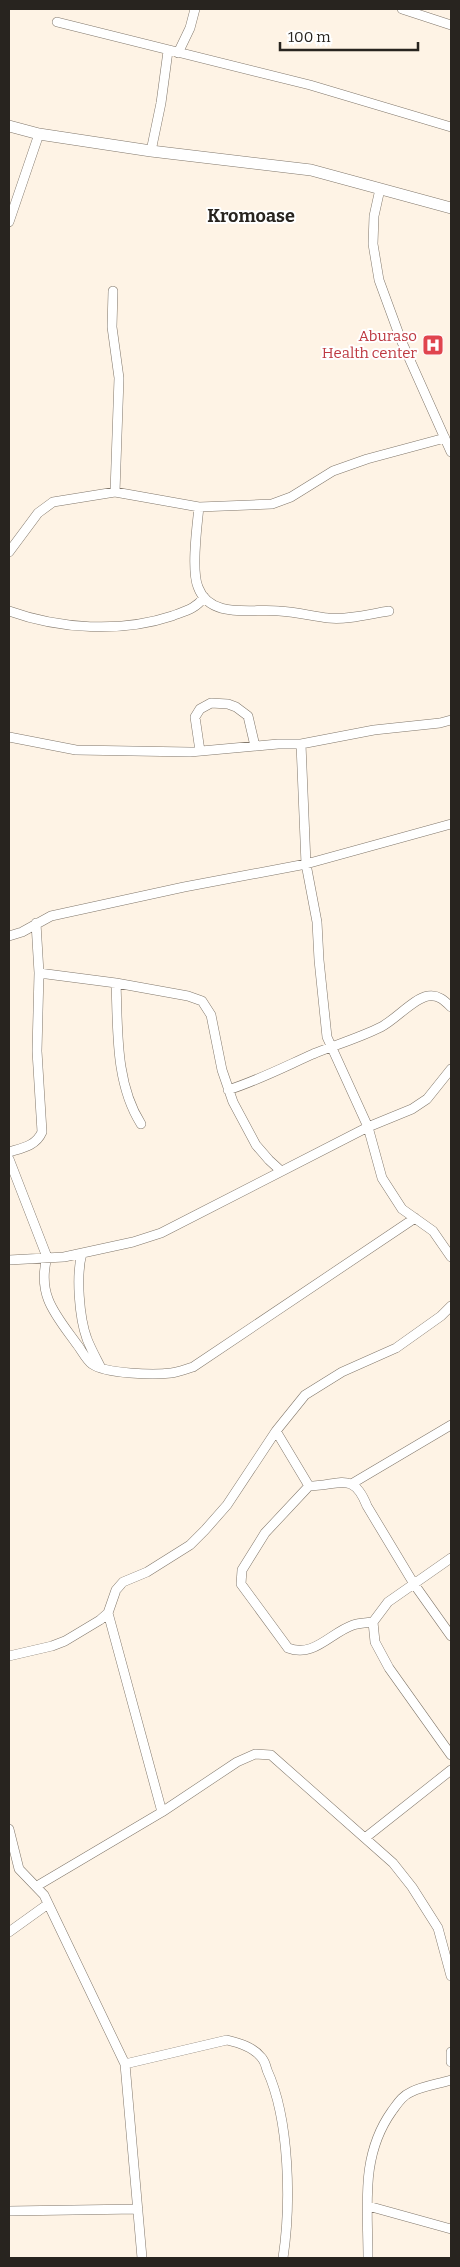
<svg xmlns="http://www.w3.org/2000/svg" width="460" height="2267" font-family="Bitter,serif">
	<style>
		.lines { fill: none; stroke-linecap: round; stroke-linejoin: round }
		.street-casing { stroke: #81776b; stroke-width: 10 }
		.secondary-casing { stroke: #81776b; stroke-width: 12 }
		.street { stroke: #fff; stroke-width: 9 }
		.secondary { stroke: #fff; stroke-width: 11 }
		.labels { text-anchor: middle; stroke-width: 4; stroke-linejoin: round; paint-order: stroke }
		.health-label { font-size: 15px; fill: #be3a42; stroke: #fff; text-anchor: end }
		.quarter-label { font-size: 18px; font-weight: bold; fill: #28241f; stroke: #fff }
	</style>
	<rect width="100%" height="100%" fill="#fef3e5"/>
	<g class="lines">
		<g class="street-casing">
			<path id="street" d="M402,9L451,25
				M57,22L310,85L451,127
				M178,53L190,28L195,9
				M151,151L161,103L168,51
				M380,189L374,216L373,244L379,280L401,340L451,452
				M9,222L39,134
				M113,291L112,327L119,378L115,492
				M199,507C197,526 191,570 198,587C210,620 253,608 279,611C296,612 312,616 328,618C348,620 369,614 389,611
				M9,552L38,513L53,502L115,492L199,507L272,504L291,497L333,471L367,459L445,438
				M9,611C59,629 121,633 172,616C185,611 196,609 204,597
				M9,737L76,750L190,752L278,744H301L374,730L440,723L451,720
				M301,744L306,864L317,922L319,960L327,1037L368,1127L382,1178L402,1209L433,1231L451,1257
				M200,751L195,717L200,709L211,703L228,704L236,707L248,716L255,746
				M36,923L39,973L116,983L188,996L202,1001L211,1015L222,1070L233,1102L256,1145L269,1160L281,1171
				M9,936L22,932L51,916L184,887L306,864L451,824
				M116,983C118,1030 115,1083 141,1124
				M228,1090C259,1080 284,1067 313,1054C335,1045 359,1038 381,1027C395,1020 414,998 428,996C438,994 445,1001 451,1007
				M9,1152C22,1148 36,1146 42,1132L37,1051L39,973
				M9,1159L47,1257C37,1295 55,1314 76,1343C81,1349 86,1360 92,1364C106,1374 154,1375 171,1373C179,1372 186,1369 193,1367L415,1218
				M82,1253C76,1275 79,1317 87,1339C91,1349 96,1358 101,1368
				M9,1260L64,1257L133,1242L161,1233L368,1127L412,1109L427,1099L451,1069
				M276,1431L309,1486C339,1486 353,1470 367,1506L414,1584L451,1636
				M353,1483L451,1425
				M309,1486L265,1533L242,1570L241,1584L288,1648C314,1658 330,1633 353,1625C359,1623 367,1623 373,1622
				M451,1558L388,1602L373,1622L375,1642L389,1668L451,1755
				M108,1613L162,1812
				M9,1656L52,1646L65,1641L100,1620L108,1613L116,1590L123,1582L147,1572L190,1545L205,1530L227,1505L276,1431L305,1395L342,1372L396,1348L441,1316L451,1306
				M9,1829L19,1869L44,1895L125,2064L142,2258
				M365,1838L451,1770
				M37,1886L162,1812L237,1762L255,1754L271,1755L393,1863L412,1887L438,1928L451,1976
				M9,1932L48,1904
				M451,2052V2062
				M125,2064L227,2040C239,2043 253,2047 261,2057C264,2060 266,2066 267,2070C290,2120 291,2205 283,2258
				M368,2206L451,2229
				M9,2211L138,2209
				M368,2258C368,2205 360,2156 392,2111C398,2103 402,2096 411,2092C423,2086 438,2084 451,2080"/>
		</g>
		<g class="secondary-casing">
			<path id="secondary" d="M9,126L39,134L151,151L311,170L451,208"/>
		</g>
		<use href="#street" class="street"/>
		<use href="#secondary" class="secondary"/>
	</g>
	<defs>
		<g id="hospital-square" transform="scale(1.125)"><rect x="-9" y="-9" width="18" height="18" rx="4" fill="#e0444e" stroke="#fff"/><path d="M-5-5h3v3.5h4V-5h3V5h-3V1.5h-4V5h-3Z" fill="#fff"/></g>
	</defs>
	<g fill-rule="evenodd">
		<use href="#hospital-square" x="433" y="345"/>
	</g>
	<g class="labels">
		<g class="health-label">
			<text x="417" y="341">Aburaso<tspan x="417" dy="17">Health center</tspan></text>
		</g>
		<g class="quarter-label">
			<text x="251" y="222">Kromoase</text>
		</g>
	</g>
	<rect width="460" height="2267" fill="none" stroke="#28241f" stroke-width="20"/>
	<path d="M280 42v8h138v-8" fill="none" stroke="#28241f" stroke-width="2.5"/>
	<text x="288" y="42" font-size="15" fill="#28241f" stroke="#ffffff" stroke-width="4" paint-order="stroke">100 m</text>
</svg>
